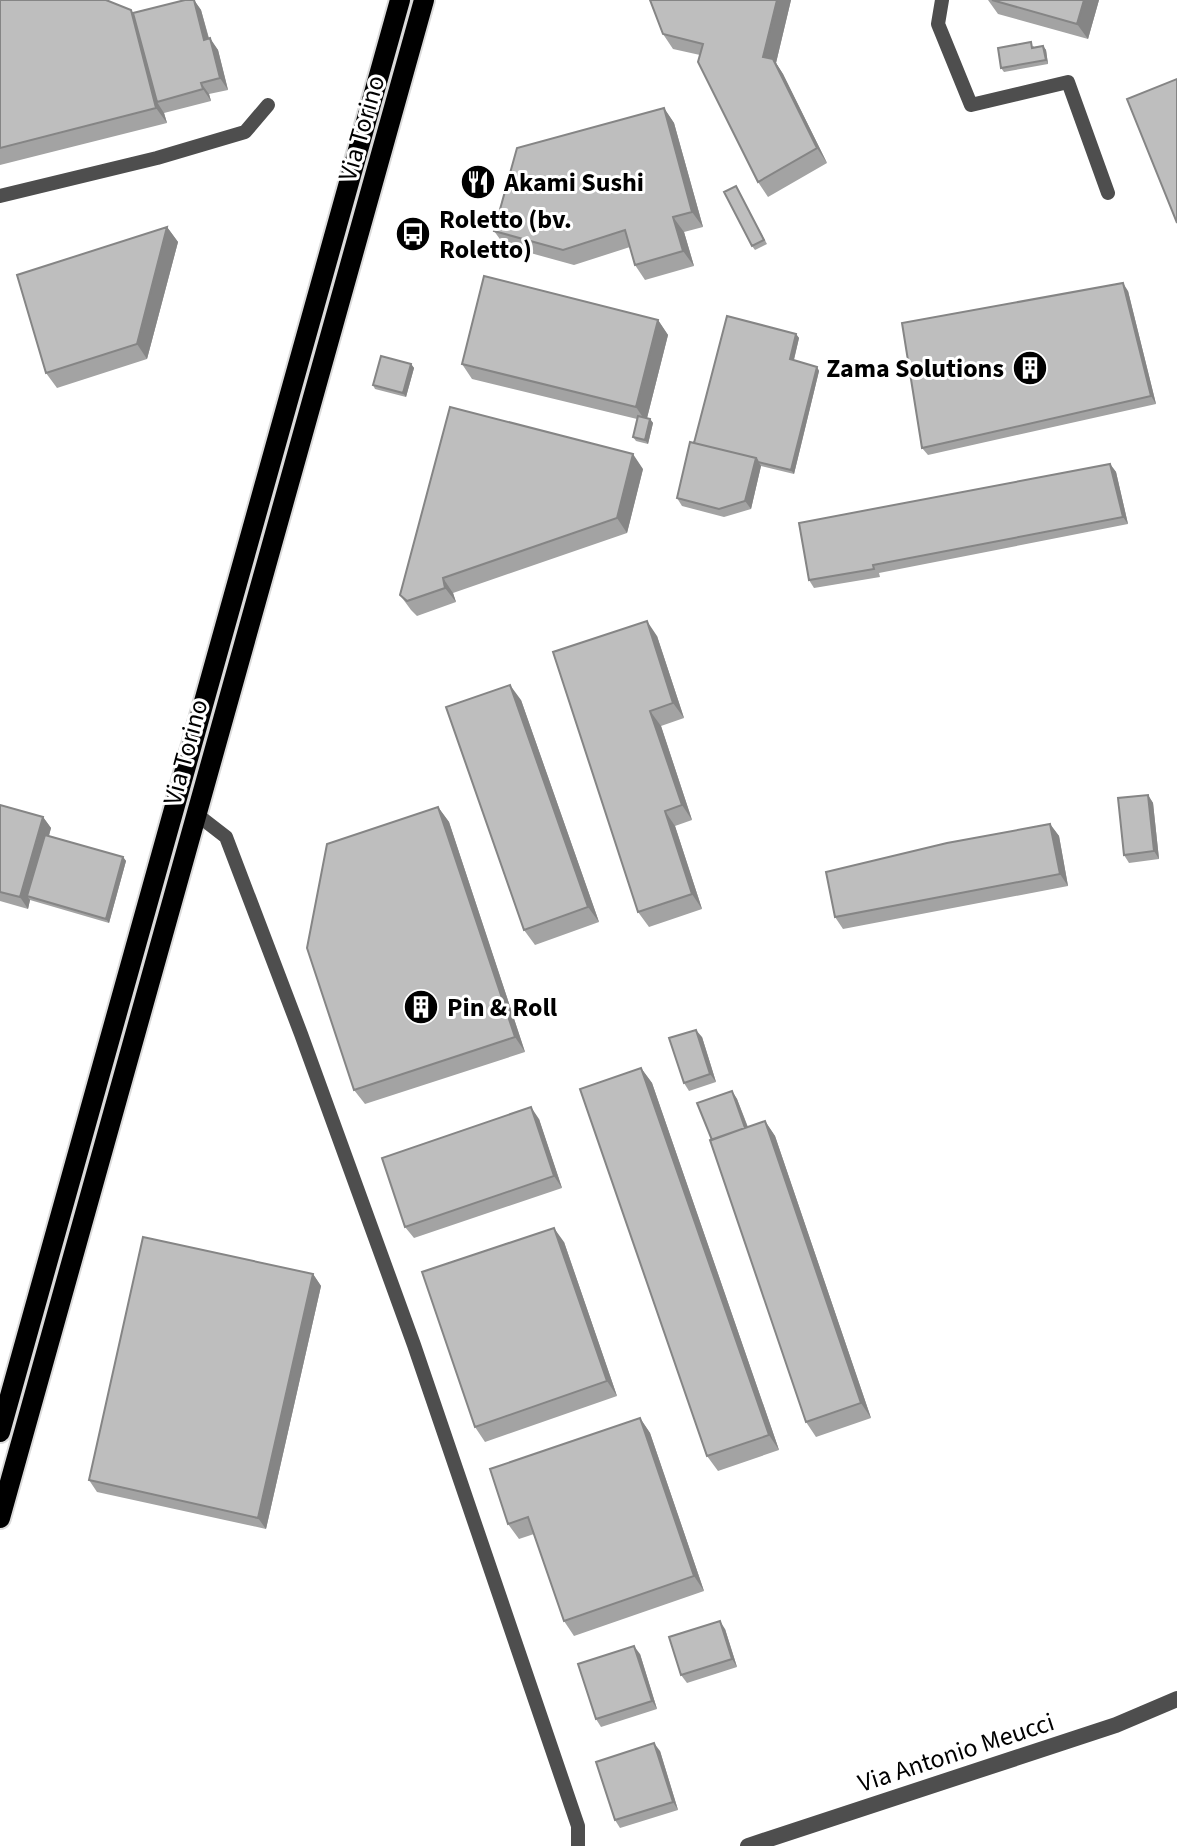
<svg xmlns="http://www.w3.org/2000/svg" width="1177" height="1846" font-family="'Source Sans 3',sans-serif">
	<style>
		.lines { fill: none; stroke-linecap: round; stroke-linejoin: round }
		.primary-casing { stroke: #dbdbdb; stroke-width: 24 }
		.service { stroke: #4e4e4e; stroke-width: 14 }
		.minor { stroke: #4e4e4e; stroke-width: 16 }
		.primary { stroke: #000; stroke-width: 20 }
		.wall { fill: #a3a3a3 }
		.shaded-wall { fill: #858585 }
		.building { fill: #bebebe; stroke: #858585; stroke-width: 2 }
		.labels { text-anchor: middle; stroke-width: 6; stroke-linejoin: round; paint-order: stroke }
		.street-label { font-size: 26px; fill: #000; stroke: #fff }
		.poi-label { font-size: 26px; font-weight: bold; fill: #000; stroke: #fff; text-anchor: start }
	</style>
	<rect width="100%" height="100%" fill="#fff"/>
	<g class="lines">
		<g class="primary-casing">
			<path id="primary" d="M0,1432L400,0
				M0,1518L424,0"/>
		</g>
		<path class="service" d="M942,0L938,24L971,105L1068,82L1108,193
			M0,196L157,158L245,132L268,105
			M195,813L226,837L301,1034L414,1345L578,1826V1846"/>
		<path class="minor" d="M748,1846L1116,1725L1177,1699"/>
		<use href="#primary" class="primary"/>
	</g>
	<path class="wall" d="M0,0L131,10L133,13L185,0H194L201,10L209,38L218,50L228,90L209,94L211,101L164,113L167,123L0,165Z
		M650,0H791L776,63L783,74L827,163L768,197L758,182L700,55L673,49L663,34Z
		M988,0H1099L1088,39L998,14Z
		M1034,46V47L1043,46L1046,50L1048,64L1004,72L1001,68Z
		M664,108L674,123L703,227L684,232L694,266L645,280L635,265L630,247L574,265L505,246L494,231Z
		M736,186L767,244L755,250L752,246Z
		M167,227L178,242L147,359L57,388L46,373Z
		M1128,291L1156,404L928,455L922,448Z
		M658,320L668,335L647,418L650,419L653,423L648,444L636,441L633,437L637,419L472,379L462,364Z
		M796,334L799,338L794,360L817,367L819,371L794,474L761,466L751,509L724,517L682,506L677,498L694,443Z
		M411,364L414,368L406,397L375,389L373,385Z
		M1110,464L1116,472L1128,524L879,573L880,577L814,588L809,580Z
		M643,469L627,533L453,593L456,602L417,616L411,610L400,595Z
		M657,636L684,718L661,726L692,820L675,826L702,909L649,927L638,912L553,652Z
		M521,700L599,922L535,945L524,930Z
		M1148,795L1153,803L1159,859L1129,863L1124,855Z
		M0,805L43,817L51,828L49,836L123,857L126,861L109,923L30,900L28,909L0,901Z
		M438,807L449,822L525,1052L365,1104L354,1090Z
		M1050,824L1059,836L1068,886L843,929L835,917Z
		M702,1037L716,1082L689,1091L684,1083Z
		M641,1068L652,1083L779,1450L718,1471L707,1456Z
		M732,1091L737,1099L748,1127L765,1121L775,1136L871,1418L816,1437L806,1422L712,1140Z
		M539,1119L562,1188L414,1238L405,1227Z
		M564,1242L617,1396L485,1442L475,1427Z
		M313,1274L321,1286L266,1529L97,1492L89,1480Z
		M640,1418L650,1433L704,1591L574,1636L564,1621L534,1534L519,1539L508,1524Z
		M725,1629L737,1667L687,1683L681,1675Z
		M640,1654L657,1709L601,1727L596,1719Z
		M660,1751L678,1810L620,1828L615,1820Z"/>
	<path class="shaded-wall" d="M194,0L201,10L212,51L204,40Z
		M777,0H791L776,63L783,74L827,163L817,148L763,57Z
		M1084,0H1099L1088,39L1077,24Z
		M131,10L142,25L157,102L164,113L167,123L156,108Z
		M210,38L218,50L228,90L220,78Z
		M1043,46L1046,50L1048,64L1046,60Z
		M201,83L209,94L211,101L203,89Z
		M664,108L674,123L703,227L692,212Z
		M673,217L684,232L694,266L683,251Z
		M167,227L178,242L147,359L137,344Z
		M1123,283L1128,291L1156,404L1151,396Z
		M658,320L668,335L646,422L636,407Z
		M796,334L799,338L793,363L790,359Z
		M411,364L414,368L406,397L403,393Z
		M817,367L819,371L794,474L791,470Z
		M650,419L653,423L648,444L645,440Z
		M633,454L643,469L627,533L617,518Z
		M756,458L761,466L751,509L745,501Z
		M1110,464L1116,472L1128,524L1123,517Z
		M443,578L453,593L456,602L445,588Z
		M647,621L657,636L684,718L673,703Z
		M510,685L521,700L599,922L588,907Z
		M650,711L661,726L692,820L682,805Z
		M1148,795L1153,803L1159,859L1154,851Z
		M438,807L449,822L525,1052L515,1037Z
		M665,811L675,826L702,909L692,894Z
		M43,817L51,828L31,897L27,896L30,900L28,909L20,897Z
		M1050,824L1059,836L1068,886L1060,874Z
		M123,857L126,861L109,923L106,919Z
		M696,1030L702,1037L716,1082L710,1074Z
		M641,1068L652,1083L779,1450L769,1435Z
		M732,1091L737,1099L754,1144L748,1136Z
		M531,1107L539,1119L562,1188L554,1176Z
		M765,1121L775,1136L871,1418L861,1403Z
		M554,1228L564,1242L617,1396L607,1381Z
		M313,1274L321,1286L266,1529L258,1518Z
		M640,1418L650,1433L704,1591L694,1576Z
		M720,1621L725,1629L737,1667L732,1659Z
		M634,1646L640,1654L657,1709L652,1701Z
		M654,1743L660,1751L678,1810L673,1802Z"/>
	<path class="building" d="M0,0H106L131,10L156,108L0,148Z
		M185,0H194L204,40L210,38L220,78L201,83L203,89L157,102L133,13Z
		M650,0H777L763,57L773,59L817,148L758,182L698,62L703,44L663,34Z
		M992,0H1084L1077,24Z
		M1031,42L1032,48L1043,46L1046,60L1001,68L998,48Z
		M1177,79V223L1127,99Z
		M664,108L692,212L673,217L683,251L635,265L625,230L563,250L494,231L517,148Z
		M736,186L764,240L752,246L724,192Z
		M167,227L137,344L46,373L17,275Z
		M484,276L658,320L636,407L462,364Z
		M1123,283L1151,396L922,448L902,323Z
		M727,316L796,334L790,359L817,367L791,470L758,462L756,458L694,443Z
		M381,356L411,364L403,393L373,385Z
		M450,407L633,454L617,518L443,578L445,588L407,601L400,595Z
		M638,416L650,419L645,440L633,437Z
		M690,442L756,458L745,501L719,509L677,498Z
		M1110,464L1123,517L873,565L874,569L809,580L799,523Z
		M647,621L673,703L650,711L682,805L665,811L692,894L638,912L553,652Z
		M510,685L588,907L524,930L446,707Z
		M1148,795L1154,851L1124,855L1118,798Z
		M0,805L43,817L20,897L0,892Z
		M438,807L515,1037L354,1090L307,948L327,844Z
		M1050,824L1060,874L835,917L826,872L947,843Z
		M45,835L123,857L106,919L27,896Z
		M696,1030L710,1074L684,1083L669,1038Z
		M641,1068L769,1435L707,1456L580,1089Z
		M732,1091L745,1128L712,1140L697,1103Z
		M531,1107L554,1176L405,1227L382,1158Z
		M765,1121L861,1403L806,1422L710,1140Z
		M554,1228L607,1381L475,1427L422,1272Z
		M143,1237L313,1274L258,1518L89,1480Z
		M640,1418L694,1576L564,1621L528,1517L508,1524L490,1469Z
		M720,1621L732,1659L681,1675L669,1637Z
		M634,1646L652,1701L596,1719L578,1664Z
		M654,1743L673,1802L615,1820L596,1762Z"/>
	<defs>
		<g id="restaurant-disc" transform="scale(1.8)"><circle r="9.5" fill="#000" stroke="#fff"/><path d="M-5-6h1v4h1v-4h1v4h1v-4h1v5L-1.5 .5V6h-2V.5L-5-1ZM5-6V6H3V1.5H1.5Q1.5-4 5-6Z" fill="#fff"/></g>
		<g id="bus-disc" transform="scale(1.8)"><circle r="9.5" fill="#000" stroke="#fff"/><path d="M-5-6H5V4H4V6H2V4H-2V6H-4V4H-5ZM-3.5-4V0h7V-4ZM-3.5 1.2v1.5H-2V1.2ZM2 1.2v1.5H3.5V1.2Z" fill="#fff"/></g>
		<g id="building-disc" transform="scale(1.8)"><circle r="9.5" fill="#000" stroke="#fff"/><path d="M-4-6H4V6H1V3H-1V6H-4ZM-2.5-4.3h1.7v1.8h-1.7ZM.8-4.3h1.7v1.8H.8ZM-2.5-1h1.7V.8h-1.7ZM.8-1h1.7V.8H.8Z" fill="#fff"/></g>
	</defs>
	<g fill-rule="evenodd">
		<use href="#restaurant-disc" x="478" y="182"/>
		<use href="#bus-disc" x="413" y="234"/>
		<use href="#building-disc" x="1030" y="368"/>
		<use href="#building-disc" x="421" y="1007"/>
	</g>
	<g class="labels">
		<g class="street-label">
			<text transform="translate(361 128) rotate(-74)" y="9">Via Torino</text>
			<text transform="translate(185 752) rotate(-75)" y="9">Via Torino</text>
			<text transform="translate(956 1752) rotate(-18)" y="9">Via Antonio Meucci</text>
		</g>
		<g class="poi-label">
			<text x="504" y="191">Akami Sushi</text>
			<text x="439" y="228">Roletto (bv.<tspan x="439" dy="30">Roletto)</tspan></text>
			<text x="1004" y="377" text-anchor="end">Zama Solutions</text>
			<text x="447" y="1016">Pin &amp; Roll</text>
		</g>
	</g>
</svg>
